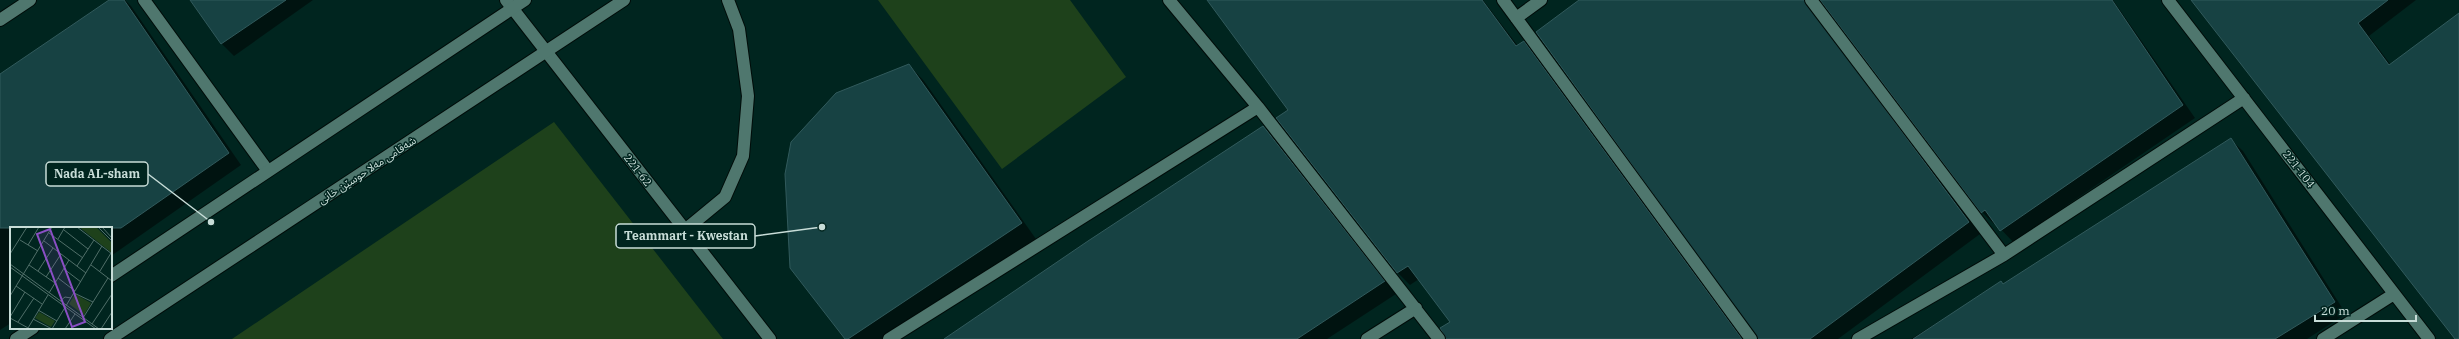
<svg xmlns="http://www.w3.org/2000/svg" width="2459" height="339" font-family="'IBM Plex Serif','Noto Sans Arabic',serif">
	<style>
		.green { fill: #1e411b }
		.shadow { fill: #0007 }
		.building { fill: #174243; stroke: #315a5c }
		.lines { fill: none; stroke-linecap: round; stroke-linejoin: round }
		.lane-casing { stroke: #000c09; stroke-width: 14 }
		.street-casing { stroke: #000c09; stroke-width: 14 }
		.secondary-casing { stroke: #000c09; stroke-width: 14 }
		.lane { stroke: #4f776e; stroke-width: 12 }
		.street { stroke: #4f776e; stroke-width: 12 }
		.secondary { stroke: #4f776e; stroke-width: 12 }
		.labels { text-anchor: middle; stroke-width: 3; stroke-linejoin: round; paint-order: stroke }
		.street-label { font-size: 11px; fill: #c8ddd8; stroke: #00251f }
		.inset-road { fill: none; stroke: #506f69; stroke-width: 1 }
		.view { fill: #8a4fc4; fill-opacity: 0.15; stroke: #8a4fc4; stroke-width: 2 }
		.inset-edge { fill: none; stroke: #c8ddd8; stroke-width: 2 }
		.leader { fill: none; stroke: #c8ddd8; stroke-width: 1.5 }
		.callout-dot { fill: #c8ddd8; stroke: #00251f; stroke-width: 1.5 }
		.callout { fill: #00251f; stroke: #c8ddd8; stroke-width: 1.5 }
		.callout-label { font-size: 12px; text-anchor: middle; font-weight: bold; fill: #c8ddd8 }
	</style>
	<rect width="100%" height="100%" fill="#00251f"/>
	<path class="green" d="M878,0H1070L1126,77L1002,169Z
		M554,122L723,339H232Z"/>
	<path class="shadow" d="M111,0H125L131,6L241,165L111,256V228H11V323L0,330V76L41,49L67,28Z
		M190,0H313L234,56L222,44Z
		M1208,0H1483L1518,46L1523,42L1535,54L1745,339H1447L1451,323L1419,279L1410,285L1398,273L1277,118L1289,110Z
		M1581,0H2113L2195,118L2013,242L1995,223L1994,224L1982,212L1825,5H1819L1817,17L1980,234L1838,339H1758Z
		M2193,0H2416L2369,36L2391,65L2459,14V339H2456Z
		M909,65L924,81L1036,239L887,339H846Z
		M1263,127L1275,139L1396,294L1327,339H946Z
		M2231,140L2243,151L2346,314L2307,339H1911L2001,283L2004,285Z"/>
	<path class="building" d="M109,0H124L229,153L121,228H0V74Z
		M190,0H286L221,44Z
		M1207,0H1482L1516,46L1524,41L1742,339H1446L1440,328L1450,322L1408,266L1397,273L1276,118L1288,110Z
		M1579,0H1804L1969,222L1810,339H1758L1536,32Z
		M1820,0H2112L2183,105L2000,231L1985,210L1981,213Z
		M2191,0H2388L2358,23L2389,65L2459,13V339H2455Z
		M909,64L1022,223L848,339H845L790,268L785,174L791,142L836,93Z
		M1263,126L1385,281L1297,339H944L1088,241Z
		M2231,138L2335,302L2275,339H1913L2001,281L2003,284Z"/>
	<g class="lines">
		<g class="lane-casing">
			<path id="lane" d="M685,230L725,197L743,156L748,96L739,29L728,0"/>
		</g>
		<g class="street-casing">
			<path id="street" d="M144,0L268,171
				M506,0L770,339
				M1169,0L1258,107L1439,339
				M1503,0L1751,339
				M1811,0L2004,255
				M2168,0L2429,339
				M1516,18L1541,0
				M0,20L30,0
				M889,339L1258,107
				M1367,339L1416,308
				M1858,339L2004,255L2244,98
				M2323,339L2394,294"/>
		</g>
		<g class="secondary-casing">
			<path id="secondary" d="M111,276L525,0
				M16,339L33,328
				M110,339L624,0"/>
		</g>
		<use href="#lane" class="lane"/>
		<use href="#street" class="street"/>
		<use href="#secondary" class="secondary"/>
	</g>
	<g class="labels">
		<g class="street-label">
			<text transform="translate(2299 169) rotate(52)" y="4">221-104</text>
			<text transform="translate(367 170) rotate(-33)" y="4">شەقامی مەلا حوسێن خانی</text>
			<text transform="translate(638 170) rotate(52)" y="4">221-62</text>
		</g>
	</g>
	<g transform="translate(10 227)">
		<rect width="102" height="102" fill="#00251f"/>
		<path d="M69,0H86L102,16V26ZM65,67L81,76L74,88L59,77ZM29,85L45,94L41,100L25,91Z" fill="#1e411b"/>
		<path class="inset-road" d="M67,0L102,27M88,0L102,14M92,0L102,11M54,3L78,22M39,6L73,31M48,12L55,0M10,13L28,24M34,14L76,46M18,18L29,0M0,27L17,0M0,37L89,102M19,38L45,56M81,38L102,54M67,39L84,13M0,40L86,102M54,42L71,55M28,44L43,21M90,44L101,26M36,50L51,27M48,51L65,64M6,59L32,77M39,66L59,33M64,66L83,75M0,69L42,0M50,74L55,70L61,71M28,83L47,94M0,90L15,65M0,91L20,102M73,91L98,51M23,92L42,102M8,95L24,71M82,97L102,67M18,101L38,68M42,102L92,19M55,102L65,87M91,102L102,85"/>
		<path class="view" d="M40,2L75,95L62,100L27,7Z"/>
		<rect width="102" height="102" class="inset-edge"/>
	</g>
	<path class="leader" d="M211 222L148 174M822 227L755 236"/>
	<g class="callout-dot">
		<circle cx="211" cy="222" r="4"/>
		<circle cx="822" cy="227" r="4"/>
	</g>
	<g class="callout">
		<rect x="46" y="162" width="102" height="24" rx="4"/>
		<rect x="616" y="224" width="139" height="24" rx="4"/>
	</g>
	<g class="callout-label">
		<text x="97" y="178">Nada AL-sham</text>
		<text x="686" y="240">Teammart - Kwestan</text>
	</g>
	<path d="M2315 315v6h101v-6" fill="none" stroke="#c8ddd8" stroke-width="2"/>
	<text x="2321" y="315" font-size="12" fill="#c8ddd8" stroke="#00251f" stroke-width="3" paint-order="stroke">20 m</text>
</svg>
